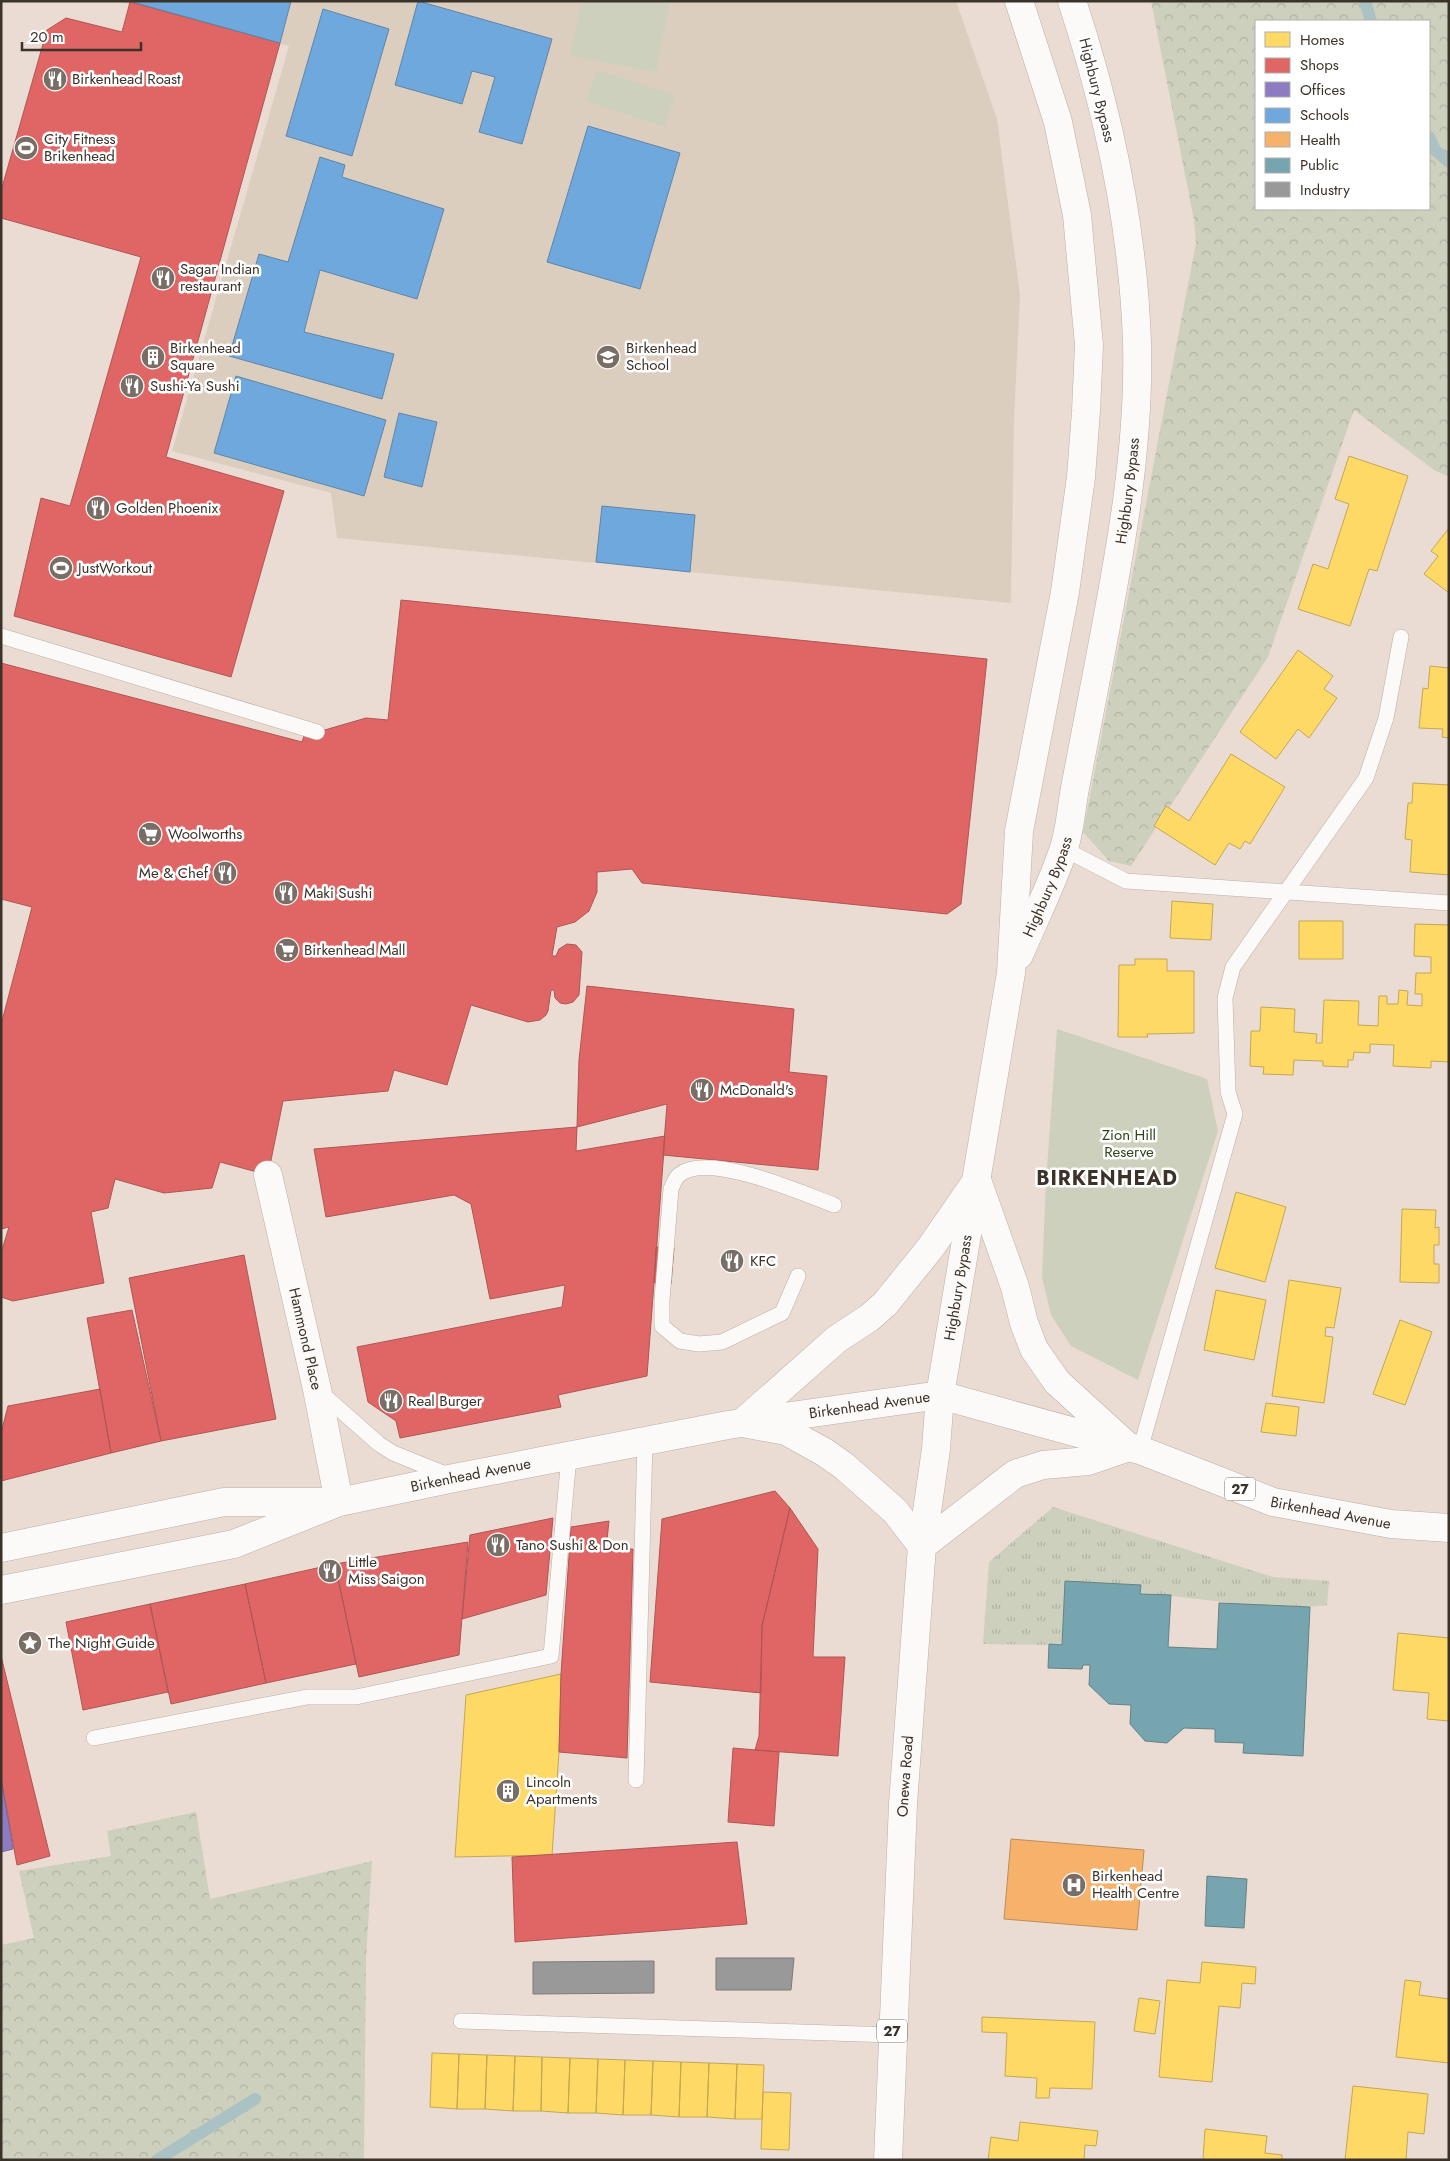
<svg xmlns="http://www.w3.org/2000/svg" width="1450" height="2161" font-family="Jost,sans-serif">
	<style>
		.education { fill: #dccebf }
		.grass { fill: url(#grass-tufts) }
		.forest { fill: url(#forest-crowns); fill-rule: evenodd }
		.park { fill: #cdd0bd }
		.homes { fill: #ffd966; stroke: #c4a754 }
		.shops { fill: #e06666; stroke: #ae5654 }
		.offices { fill: #8e7cc3; stroke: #756695 }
		.schools { fill: #6fa8dc; stroke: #5f85a7 }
		.health { fill: #f6b26b; stroke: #be8c58 }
		.public { fill: #76a5af; stroke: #648287 }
		.industry { fill: #999; stroke: #7d7a78 }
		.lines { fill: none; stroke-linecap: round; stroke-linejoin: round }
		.stream { stroke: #aac2c3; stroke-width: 12 }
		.service-casing { stroke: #baafa7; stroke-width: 16 }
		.minor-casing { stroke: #baafa7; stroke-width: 29 }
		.secondary-casing { stroke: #baafa7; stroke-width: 29 }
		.primary-casing { stroke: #baafa7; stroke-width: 29 }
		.service { stroke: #fcfaf8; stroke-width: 15 }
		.minor { stroke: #fcfaf8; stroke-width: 28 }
		.secondary { stroke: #fcfaf8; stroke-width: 28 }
		.primary { stroke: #fcfaf8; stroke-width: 28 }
		.labels { text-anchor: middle; stroke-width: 5; stroke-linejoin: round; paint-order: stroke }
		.shield { fill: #fff; stroke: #76706a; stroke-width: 1 }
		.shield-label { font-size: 14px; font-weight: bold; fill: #3b322a }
		.poi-label { font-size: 15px; fill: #3b322a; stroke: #fff; text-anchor: start }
		.street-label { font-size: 15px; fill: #3b322a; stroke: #fff }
		.park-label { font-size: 15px; fill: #2d4419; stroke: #fff }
		.district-label { font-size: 20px; font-weight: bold; letter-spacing: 1px; fill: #3b322a; stroke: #fff }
	</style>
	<defs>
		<pattern id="grass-tufts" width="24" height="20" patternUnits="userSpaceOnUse" patternTransform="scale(1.25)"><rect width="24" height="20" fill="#cdd0bd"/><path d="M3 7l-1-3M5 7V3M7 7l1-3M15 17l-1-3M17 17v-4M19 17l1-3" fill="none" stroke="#b1b3a3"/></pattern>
		<pattern id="forest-crowns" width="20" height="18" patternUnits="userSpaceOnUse" patternTransform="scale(1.25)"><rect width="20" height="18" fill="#cdd0bd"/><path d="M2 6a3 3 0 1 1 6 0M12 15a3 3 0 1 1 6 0" fill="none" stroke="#b1b3a3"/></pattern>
	</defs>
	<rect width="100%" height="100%" fill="#eadcd2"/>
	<path class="education" d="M116,1H956L997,119L1020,295L1014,420L1011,603L337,538L331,493L172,451L289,46Z"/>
	<path class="grass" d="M1053,1507L1273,1577L1329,1581L1327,1605C1265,1613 1202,1596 1140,1594L1141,1585L1065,1581L1062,1645L983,1644L989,1562Z"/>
	<path class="forest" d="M1151,1H1449V477L1434,470L1354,410L1268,657L1131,866L1109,861L1083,832L1196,243L1194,220ZM1256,21H1429V209H1256Z
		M196,1812L210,1899L372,1861L366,1959L364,2160H1V1945L34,1938L19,1871L111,1856L107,1831Z"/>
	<path class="park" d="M581,1H670L656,72L570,56Z
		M597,70L675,95L665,127L586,101Z
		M1057,1029L1207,1079L1218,1131L1138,1380L1071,1346L1051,1315L1042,1277L1046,1182Z"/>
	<path class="homes" d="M1349,456L1408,476L1377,571L1369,569L1350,626L1298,609L1313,564L1328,569L1349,504L1335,499Z
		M1449,528V593L1424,574L1438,556L1431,551Z
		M1298,650L1333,676L1324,689L1337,698L1309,738L1298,729L1276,759L1240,732Z
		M1430,666L1449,668V738L1442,737L1443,729L1419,728L1423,688L1428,689Z
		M1231,754L1285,787L1250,844L1245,841L1240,849L1229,843L1215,865L1154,826L1166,806L1189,821Z
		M1413,783L1449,785V875L1410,872L1412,840L1405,839L1408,803H1412Z
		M1172,901L1213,904L1211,940L1170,938Z
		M1299,921H1343V959H1299Z
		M1415,924L1449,925V1062L1431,1061V1068L1393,1066L1394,1045L1370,1044V1053L1354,1052L1353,1060H1348V1067L1323,1066V1061L1294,1060L1293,1075L1263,1074L1264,1067L1250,1066L1251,1031H1260L1261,1007L1295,1009L1294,1032L1317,1034L1316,1043H1322L1324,1000L1359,1001L1358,1025L1378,1026L1379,996H1387V1004H1398L1399,990L1408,991L1407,1005L1422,1006V994H1415L1416,973H1431V957L1414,956Z
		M1135,959H1167V971H1194V1033L1147,1034L1148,1037H1118L1119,965H1135Z
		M1236,1192L1286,1207L1265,1282L1215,1268Z
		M1402,1209L1436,1210L1435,1228L1439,1227V1245H1434V1264H1439V1283L1400,1282Z
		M1289,1280L1341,1288L1334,1328L1326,1327L1325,1336L1333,1337L1324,1403L1272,1396Z
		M1216,1290L1266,1300L1254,1360L1204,1350Z
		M1400,1320L1432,1332L1405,1405L1373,1394Z
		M1266,1403L1299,1407L1296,1436L1261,1432Z
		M1398,1633L1449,1638V1721L1427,1719L1429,1693L1393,1690Z
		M561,1674L559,1752L552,1855L455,1857L466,1695Z
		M1202,1962L1256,1967L1255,1984L1242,1983L1240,2008L1219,2006L1212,2082L1159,2077L1167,1980L1200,1983Z
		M1405,1980L1421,1982L1419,1995L1449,1999V2063L1396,2057Z
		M1139,1998L1160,2001L1155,2034L1134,2031Z
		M982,2017L1095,2022L1092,2089L1050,2088L1049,2098H1036L1037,2078L1005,2076L1007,2033L982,2032Z
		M432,2053L459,2054L457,2109L430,2107Z
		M459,2054L487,2055L485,2109H457Z
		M487,2055L515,2056L513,2111L485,2109Z
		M515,2056L542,2057L541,2111H513Z
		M542,2057L570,2058L568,2113L541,2111Z
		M570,2058L598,2059L596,2113H568Z
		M598,2059L625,2060L623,2115L596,2113Z
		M625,2060L653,2061L651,2115H623Z
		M653,2061L681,2062L679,2117L651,2115Z
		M681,2062L709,2063L707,2117H679Z
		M709,2063L737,2064L735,2119L707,2117Z
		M737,2064L764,2065L762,2119H735Z
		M1353,2086L1428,2094L1424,2134L1408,2132L1406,2160H1345Z
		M763,2092L791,2093L789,2150L761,2149Z
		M1020,2122L1098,2131L1096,2146L1085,2145L1084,2160H988L991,2137L1018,2141Z
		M1205,2129L1267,2136L1265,2153L1282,2155V2160H1203Z"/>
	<path class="shops" d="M130,2L280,43L166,457L284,491L231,677L14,616L41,498L70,506L141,257L1,218V191L47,30L66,18L122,32Z
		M401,600L987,659L961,904L947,914L642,883L632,869L597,872V892L589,911L575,922L557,927L552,956H556L559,949L567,944L576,945L582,952L579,995L573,1002L566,1004L560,1003L555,998L554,990H551L548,1011L546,1015L540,1020L528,1022L471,1005L447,1085L394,1070L388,1091L283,1101L268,1175L220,1162L212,1188L164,1193L115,1179L108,1208L91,1212L104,1283L13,1301L1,1297V1253L9,1227L1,1229V1025L32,907L1,899V663L302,742L304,736L366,718L388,720Z
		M587,986L794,1009L789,1072L827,1076L818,1170L663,1155L667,1104L577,1127L579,1060Z
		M577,1127L576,1151L665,1136L647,1376L558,1395L561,1407L400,1438L396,1421L368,1402L357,1347L562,1307L565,1285L490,1299L471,1204L454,1195L326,1217L314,1149Z
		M656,1247L674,1248L671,1284L654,1283Z
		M244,1255L276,1419L161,1441L129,1278Z
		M132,1310L161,1441L111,1453L87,1318Z
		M100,1389L111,1453L1,1481V1433L8,1406Z
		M775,1491L790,1508L762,1626L761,1693L650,1682L662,1519Z
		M790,1508L818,1549L813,1657H845L838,1756L755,1750L759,1736L762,1626Z
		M553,1518L546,1595L462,1619L470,1535Z
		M609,1521L606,1549H633L627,1758L559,1752L561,1674L571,1527Z
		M468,1542L459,1655L359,1677L335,1564Z
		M335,1564L356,1664L266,1683L245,1584Z
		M245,1584L266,1683L171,1704L150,1604Z
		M150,1604L168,1692L83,1710L66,1622Z
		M1,1656L50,1856L17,1865L1,1778Z
		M733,1748L779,1752L774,1826L728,1822Z
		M737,1842L747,1924L515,1942L512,1857Z"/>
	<path class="offices" d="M1,1778L13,1849L1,1852Z"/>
	<path class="schools" d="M129,1H291L280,43Z
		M418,1L552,39L522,144L479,132L495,77L472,71L462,104L395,85Z
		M323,9L389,29L352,156L286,136Z
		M588,126L680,153L640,289L547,262Z
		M320,157L345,165L342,177L444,209L417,299L320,270L304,332L394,354L382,399L229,356L259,254L288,262Z
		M236,376L386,420L364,496L214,453Z
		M399,413L437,422L422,487L384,477Z
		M602,506L695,515L690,572L596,562Z"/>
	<path class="health" d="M1011,1839L1144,1850L1137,1930L1004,1919Z"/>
	<path class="public" d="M1065,1581L1141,1585L1140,1594L1171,1595L1168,1647L1217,1649L1219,1603L1310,1607L1303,1756L1243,1753L1244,1743L1215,1742V1729L1184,1728L1167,1743L1145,1741L1130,1724L1131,1705L1109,1704L1089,1685L1090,1665H1083L1082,1669L1048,1668L1049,1644L1062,1645Z
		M1207,1876L1247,1879L1244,1928L1205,1926Z"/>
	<path class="industry" d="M716,1958H794L791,1990H716Z
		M654,1961V1993L533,1994V1962Z"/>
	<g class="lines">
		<path class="stream" d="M1365,1L1371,21
			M1429,137L1435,150L1449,162
			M157,2160L255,2099"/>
		<g class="service-casing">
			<path id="service" d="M1,636L317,732
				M1064,849L1126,881L1449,903
				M798,1276L782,1313L722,1342L699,1344L680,1341L662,1326V1300L671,1189C673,1185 675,1178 679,1175C708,1151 802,1193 834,1205
				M320,1392L379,1444L393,1453L450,1476
				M1140,1450L1235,1114L1228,1092L1225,998L1233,967L1366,778L1386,718L1401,637
				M94,1738L307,1697H356L551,1656L569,1456
				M636,1780L645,1441
				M461,2021L892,2035"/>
		</g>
		<g class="minor-casing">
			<g id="minor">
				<path id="s1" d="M268,1175L317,1389L339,1502"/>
			</g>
		</g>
		<g class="secondary-casing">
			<g id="secondary">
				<path id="s2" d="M1019,955C1034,920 1051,886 1063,851C1070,832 1071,809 1075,788C1083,747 1091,705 1099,663C1119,558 1140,450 1137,342C1133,227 1108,110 1072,1"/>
				<path d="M742,1423L837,1339L869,1318L885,1304L931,1247L973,1186"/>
				<path d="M1,1548L224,1502H325"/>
				<path id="s3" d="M1,1590L234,1544L339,1502L454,1478L728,1425L940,1395L1011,973L1019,831L1065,592L1081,477L1086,411L1089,345L1077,215L1058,122L1019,1"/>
			</g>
		</g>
		<g class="primary-casing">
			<g id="primary">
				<path d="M977,1180L1015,1287L1024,1323L1034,1349L1057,1382L1124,1443"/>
				<path d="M742,1423L786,1431L824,1452L844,1466L895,1511L922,1546"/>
				<path d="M922,1546L1015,1474L1043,1465L1088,1461L1129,1447"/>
				<path id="s4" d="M888,2160L903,1804L922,1546L936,1449L940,1395L1140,1450L1273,1502L1391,1524L1449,1528"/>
			</g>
		</g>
		<use href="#service" class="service"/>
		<use href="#minor" class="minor"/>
		<use href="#secondary" class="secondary"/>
		<use href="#primary" class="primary"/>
	</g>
	<defs>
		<g id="restaurant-disc" transform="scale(1.25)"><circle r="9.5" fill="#786e65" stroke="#fff"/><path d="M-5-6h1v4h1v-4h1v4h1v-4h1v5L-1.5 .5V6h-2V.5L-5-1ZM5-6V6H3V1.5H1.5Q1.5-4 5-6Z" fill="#fff"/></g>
		<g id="stadium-disc" transform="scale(1.25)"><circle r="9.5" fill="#786e65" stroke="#fff"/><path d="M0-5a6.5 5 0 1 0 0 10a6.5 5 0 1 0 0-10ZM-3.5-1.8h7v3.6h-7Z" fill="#fff"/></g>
		<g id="building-disc" transform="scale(1.25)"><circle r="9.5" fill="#786e65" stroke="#fff"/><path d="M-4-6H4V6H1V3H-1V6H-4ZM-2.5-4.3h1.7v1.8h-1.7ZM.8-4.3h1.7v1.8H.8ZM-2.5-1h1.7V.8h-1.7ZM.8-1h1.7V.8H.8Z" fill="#fff"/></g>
		<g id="school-disc" transform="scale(1.25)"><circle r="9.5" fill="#786e65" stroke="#fff"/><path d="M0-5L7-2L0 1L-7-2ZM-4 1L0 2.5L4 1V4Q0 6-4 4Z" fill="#fff"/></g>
		<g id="supermarket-disc" transform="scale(1.25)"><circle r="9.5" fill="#786e65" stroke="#fff"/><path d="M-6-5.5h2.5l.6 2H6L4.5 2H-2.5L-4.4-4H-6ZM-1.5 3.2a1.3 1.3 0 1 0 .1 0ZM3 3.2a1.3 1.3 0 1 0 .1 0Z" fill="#fff"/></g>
		<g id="sight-disc" transform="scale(1.25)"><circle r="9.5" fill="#786e65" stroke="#fff"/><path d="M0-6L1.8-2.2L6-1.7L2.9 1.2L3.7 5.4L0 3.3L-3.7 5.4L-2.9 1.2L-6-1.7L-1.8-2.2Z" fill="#fff"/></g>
		<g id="hospital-disc" transform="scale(1.25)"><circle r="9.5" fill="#786e65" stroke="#fff"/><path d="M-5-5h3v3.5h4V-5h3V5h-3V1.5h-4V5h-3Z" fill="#fff"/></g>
	</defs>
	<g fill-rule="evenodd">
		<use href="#restaurant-disc" x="55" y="79"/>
		<use href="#stadium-disc" x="26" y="148"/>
		<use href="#restaurant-disc" x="163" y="278"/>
		<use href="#building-disc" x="153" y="357"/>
		<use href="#school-disc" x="608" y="357"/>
		<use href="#restaurant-disc" x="132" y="386"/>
		<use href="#restaurant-disc" x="98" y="508"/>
		<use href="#stadium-disc" x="61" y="568"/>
		<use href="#supermarket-disc" x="150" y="834"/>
		<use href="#restaurant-disc" x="225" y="873"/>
		<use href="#restaurant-disc" x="286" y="893"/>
		<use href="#supermarket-disc" x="287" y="950"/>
		<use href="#restaurant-disc" x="702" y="1090"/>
		<use href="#restaurant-disc" x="732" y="1261"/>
		<use href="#restaurant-disc" x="391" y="1401"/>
		<use href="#restaurant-disc" x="498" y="1545"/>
		<use href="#restaurant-disc" x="330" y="1571"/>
		<use href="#sight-disc" x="30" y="1643"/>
		<use href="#building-disc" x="508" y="1791"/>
		<use href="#hospital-disc" x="1074" y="1885"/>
	</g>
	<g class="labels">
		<g class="shield">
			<rect x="1225" y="1477.5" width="30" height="23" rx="4"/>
			<rect x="877" y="2019.5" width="30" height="23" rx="4"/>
		</g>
		<g class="shield-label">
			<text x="1240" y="1494">27</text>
			<text x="892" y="2036">27</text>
		</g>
		<g class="poi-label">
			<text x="72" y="84">Birkenhead Roast</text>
			<text x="44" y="144">City Fitness<tspan x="44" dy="17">Brikenhead</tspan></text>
			<text x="180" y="274">Sagar Indian<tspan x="180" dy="17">restaurant</tspan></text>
			<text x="170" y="353">Birkenhead<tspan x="170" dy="17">Square</tspan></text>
			<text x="626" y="353">Birkenhead<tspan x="626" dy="17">School</tspan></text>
			<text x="150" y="391">Sushi-Ya Sushi</text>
			<text x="116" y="513">Golden Phoenix</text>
			<text x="78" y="573">JustWorkout</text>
			<text x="168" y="839">Woolworths</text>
			<text x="208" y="878" text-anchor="end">Me &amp; Chef</text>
			<text x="304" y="898">Maki Sushi</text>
			<text x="304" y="955">Birkenhead Mall</text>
			<text x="720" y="1095">McDonald's</text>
			<text x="750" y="1266">KFC</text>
			<text x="408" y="1406">Real Burger</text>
			<text x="516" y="1550">Tano Sushi &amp; Don</text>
			<text x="348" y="1567">Little<tspan x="348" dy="17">Miss Saigon</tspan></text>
			<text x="48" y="1648">The Night Guide</text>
			<text x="526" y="1787">Lincoln<tspan x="526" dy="17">Apartments</tspan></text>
			<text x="1092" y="1881">Birkenhead<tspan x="1092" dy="17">Health Centre</tspan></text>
		</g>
		<g class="street-label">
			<text transform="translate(1097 90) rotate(76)" y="5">Highbury Bypass</text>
			<text dy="5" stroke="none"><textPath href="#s2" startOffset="479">Highbury Bypass</textPath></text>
			<text dy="5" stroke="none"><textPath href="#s2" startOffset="74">Highbury Bypass</textPath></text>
			<text dy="5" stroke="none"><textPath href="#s3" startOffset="1070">Highbury Bypass</textPath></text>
			<text dy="5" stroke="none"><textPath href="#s1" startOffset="168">Hammond Place</textPath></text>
			<text dy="5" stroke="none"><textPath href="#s3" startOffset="890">Birkenhead Avenue</textPath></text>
			<text dy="5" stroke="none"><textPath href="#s3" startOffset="485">Birkenhead Avenue</textPath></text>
			<text dy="5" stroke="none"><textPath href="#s4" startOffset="1176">Birkenhead Avenue</textPath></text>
			<text dy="5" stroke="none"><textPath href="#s4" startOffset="384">Onewa Road</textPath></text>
		</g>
		<g class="park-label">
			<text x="1129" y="1140">Zion Hill<tspan x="1129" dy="17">Reserve</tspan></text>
		</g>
		<g class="district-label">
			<text x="1107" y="1185">BIRKENHEAD</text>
		</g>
	</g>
	<rect width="1450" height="2161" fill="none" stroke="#3b322a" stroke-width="5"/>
	<rect x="1255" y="20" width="175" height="190" fill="#ffffff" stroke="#b1adaa"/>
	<rect x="1265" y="32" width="25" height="15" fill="#ffd966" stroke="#b1adaa"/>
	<text x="1300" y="45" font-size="15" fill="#3b322a">Homes</text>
	<rect x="1265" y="58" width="25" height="15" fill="#e06666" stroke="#b1adaa"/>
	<text x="1300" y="70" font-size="15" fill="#3b322a">Shops</text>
	<rect x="1265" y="82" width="25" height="15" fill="#8e7cc3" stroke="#b1adaa"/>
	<text x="1300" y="95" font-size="15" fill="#3b322a">Offices</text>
	<rect x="1265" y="108" width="25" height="15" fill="#6fa8dc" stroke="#b1adaa"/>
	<text x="1300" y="120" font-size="15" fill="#3b322a">Schools</text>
	<rect x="1265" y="132" width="25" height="15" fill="#f6b26b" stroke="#b1adaa"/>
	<text x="1300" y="145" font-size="15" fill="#3b322a">Health</text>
	<rect x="1265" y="158" width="25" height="15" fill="#76a5af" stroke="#b1adaa"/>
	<text x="1300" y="170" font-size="15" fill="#3b322a">Public</text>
	<rect x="1265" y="182" width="25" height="15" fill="#999999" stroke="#b1adaa"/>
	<text x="1300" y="195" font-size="15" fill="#3b322a">Industry</text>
	<path d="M22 42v8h119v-8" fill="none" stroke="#3b322a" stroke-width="2.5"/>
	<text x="30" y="42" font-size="15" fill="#3b322a" stroke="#ffffff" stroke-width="4" paint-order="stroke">20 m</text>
</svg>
